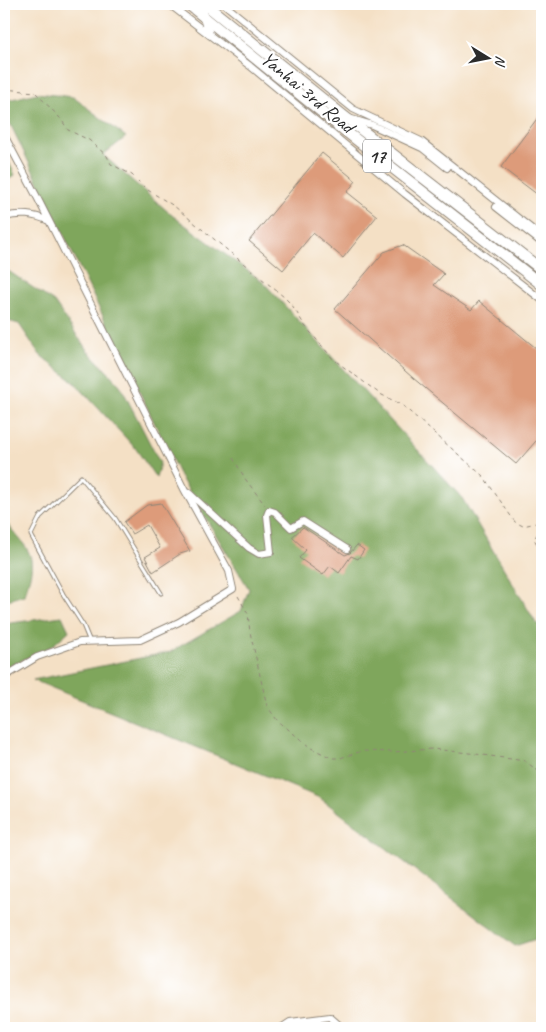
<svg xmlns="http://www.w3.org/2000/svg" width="546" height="1032" font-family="Caveat,sans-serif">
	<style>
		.forest { fill: #7fa65c; stroke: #556844 }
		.building { fill: #dd9b7a }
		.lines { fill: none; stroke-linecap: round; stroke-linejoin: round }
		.service-casing { stroke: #908678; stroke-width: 5 }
		.minor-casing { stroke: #908678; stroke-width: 8 }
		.tertiary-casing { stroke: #908678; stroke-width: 9 }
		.primary-casing { stroke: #908678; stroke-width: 12 }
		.path { stroke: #908678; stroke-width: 1; stroke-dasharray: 4 4; stroke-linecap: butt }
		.service { stroke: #fff; stroke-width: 3 }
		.minor { stroke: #fff; stroke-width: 6 }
		.tertiary { stroke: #fff; stroke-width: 8 }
		.primary { stroke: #fff; stroke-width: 10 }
		.labels { text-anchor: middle; stroke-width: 4.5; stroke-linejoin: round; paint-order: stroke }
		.shield { fill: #fff; stroke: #6b6b6b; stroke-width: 1 }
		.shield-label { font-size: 19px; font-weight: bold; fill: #2b2b2b }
		.street-label { font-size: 20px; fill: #2b2b2b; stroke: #fff }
	</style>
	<rect width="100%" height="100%" fill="#fff"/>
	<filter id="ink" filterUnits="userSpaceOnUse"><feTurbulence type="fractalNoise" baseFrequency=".02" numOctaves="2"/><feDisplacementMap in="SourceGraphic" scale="10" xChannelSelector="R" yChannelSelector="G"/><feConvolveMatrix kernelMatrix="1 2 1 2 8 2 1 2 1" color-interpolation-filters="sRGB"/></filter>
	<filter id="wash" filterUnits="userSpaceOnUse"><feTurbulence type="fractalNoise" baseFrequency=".0096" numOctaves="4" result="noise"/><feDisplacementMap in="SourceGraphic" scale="20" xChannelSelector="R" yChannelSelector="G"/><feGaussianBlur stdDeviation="1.12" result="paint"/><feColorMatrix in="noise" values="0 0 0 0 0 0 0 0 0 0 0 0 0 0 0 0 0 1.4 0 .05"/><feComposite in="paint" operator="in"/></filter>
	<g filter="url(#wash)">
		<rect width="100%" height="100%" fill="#f4e0c5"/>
		<path class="forest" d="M37,93L73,97L126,137L103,155L173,216L263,282L462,498L536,623L542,626V937L515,946L320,798L33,680L170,652L241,611L249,589L181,478L4,111V101Z
			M4,152L15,175L4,183Z
			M4,268L54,302L87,350L120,385L160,463L156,478L136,449L74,382L40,355L19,324L4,320Z
			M4,520C29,552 40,553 24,595L4,601Z
			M62,616L69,631L52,646L4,669V624Z"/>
		<g id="blocks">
			<path class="building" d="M542,112V198L501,167Z
				M322,153L356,181L347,192L377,216L343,258L313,233L283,270L249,241Z
				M403,245L444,274L434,285L471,310L479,301L542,353V434L516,464L413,378L335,309L384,252Z
				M161,503L190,551L180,554L153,572L145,557L160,548L147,525L132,534L124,522L147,505Z
				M303,527L345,555L350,553L357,545L364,550L358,559L351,556L339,573L330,566L323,575L299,558L306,550L292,537Z"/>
		</g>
	</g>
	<g filter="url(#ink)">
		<use href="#blocks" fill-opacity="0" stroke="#908678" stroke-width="1"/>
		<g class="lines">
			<g class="service-casing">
				<path id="service" d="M90,642L83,625L63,594L31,535L40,517L81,477L115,518L161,593"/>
			</g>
			<g class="minor-casing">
				<path id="minor" d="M169,4L250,66L405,194L542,300
					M224,4L353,109L421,141L542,237
					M337,129L345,117L372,125L422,148L447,168
					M4,135L37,197L184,489L229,571L233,589L179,622L140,640L80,642L37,657L4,677
					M496,207L542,243
					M4,217C21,213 33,214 49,221
					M189,493L249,548L259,554L271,552L267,515L269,510L275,512L291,528L303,521L347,549
					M281,1028L290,1022L330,1017L338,1024L339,1028"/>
			</g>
			<g class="tertiary-casing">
				<path id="tertiary" d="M202,4L204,18L209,34"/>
			</g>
			<g class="primary-casing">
				<path id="primary" d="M188,4L339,126L542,285
					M205,4L345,117L542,270"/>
			</g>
			<path class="path" d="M4,89L35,92L61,119L68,130L89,140L107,156L111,164L132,175L146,189L174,206L284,297L292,305L305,326L333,359L380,394L402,405L483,476L515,522L523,526L536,523L541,529
				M233,458L246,480L265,505
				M542,527L534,539L542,553
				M238,596L248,614L250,632L267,706L277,720L311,748L332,758H340L362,751L393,752L432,749L469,753L525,761L542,774"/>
			<use href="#service" class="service"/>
			<use href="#minor" class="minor"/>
			<use href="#tertiary" class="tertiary"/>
			<use href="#primary" class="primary"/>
		</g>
	</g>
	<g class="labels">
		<rect class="shield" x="363" y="139.5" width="28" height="33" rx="4"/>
		<g class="shield-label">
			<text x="377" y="163">17</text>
		</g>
		<g class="street-label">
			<text transform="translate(308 92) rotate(40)" y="7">Yanhai 3rd Road</text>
		</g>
	</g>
	<rect width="546" height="1032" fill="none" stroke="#fff" stroke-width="20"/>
	<g transform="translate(488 58) rotate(100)" stroke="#ffffff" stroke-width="4" paint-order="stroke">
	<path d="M0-4L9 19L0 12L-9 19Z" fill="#2b2b2b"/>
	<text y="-8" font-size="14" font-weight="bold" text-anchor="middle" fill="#2b2b2b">N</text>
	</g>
</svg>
